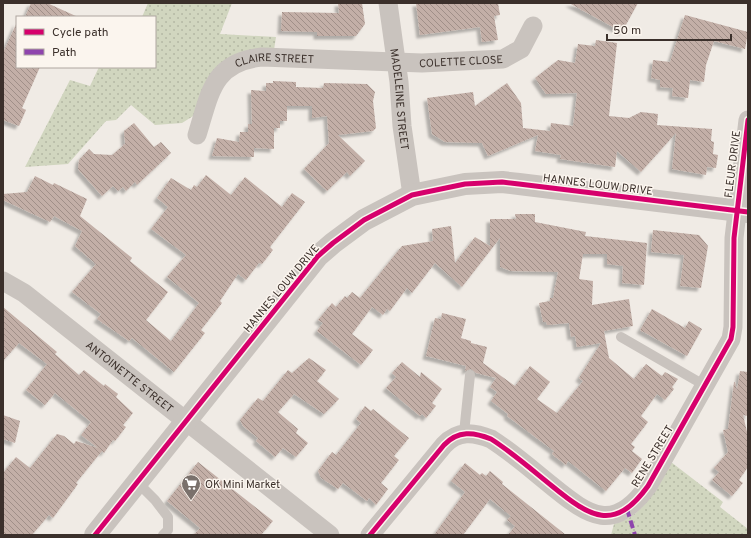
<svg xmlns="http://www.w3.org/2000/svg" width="751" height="538" font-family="Overpass,sans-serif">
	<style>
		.grass { fill: url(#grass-dots) }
		.building { fill: url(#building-back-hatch); filter: url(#shadow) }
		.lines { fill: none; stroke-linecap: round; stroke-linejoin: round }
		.service { stroke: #c9c3be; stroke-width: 10 }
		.minor { stroke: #c9c3be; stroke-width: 19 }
		.tertiary { stroke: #c9c3be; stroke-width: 22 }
		.quiet { stroke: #8e44ad; stroke-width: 4; stroke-dasharray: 8 4; stroke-linecap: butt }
		.cycleway-casing { stroke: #fbf5ee; stroke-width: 8 }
		.cycleway { stroke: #d6006c; stroke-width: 5 }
		.labels { text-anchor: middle; stroke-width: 3; stroke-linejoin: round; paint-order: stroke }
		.street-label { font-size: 11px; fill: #3b302b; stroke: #fbf5ee }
		.poi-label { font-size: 11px; fill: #3b302b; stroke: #fbf5ee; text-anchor: start }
	</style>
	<defs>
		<pattern id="grass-dots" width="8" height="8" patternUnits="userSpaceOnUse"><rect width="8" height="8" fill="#d1d6bf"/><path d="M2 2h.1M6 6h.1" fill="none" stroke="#b4b8a4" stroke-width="1.8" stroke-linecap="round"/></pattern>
		<pattern id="building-back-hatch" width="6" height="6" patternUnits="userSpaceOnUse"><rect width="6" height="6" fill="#c3afa7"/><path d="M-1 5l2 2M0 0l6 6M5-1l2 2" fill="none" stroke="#a08f88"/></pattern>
		<filter id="shadow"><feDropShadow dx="-3.5" dy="3.5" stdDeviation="1" flood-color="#0004"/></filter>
	</defs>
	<rect width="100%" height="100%" fill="#f0ebe5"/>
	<path class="grass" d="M148,3H232L220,34L276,37L274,50H255L198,113L182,123L155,125L131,105L116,120L106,121L68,164L25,167L70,80L90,86L99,67H155V17H142Z
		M671,462L723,502L720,507L748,529V535H611L614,524C645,516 656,487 671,462Z"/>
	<path class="building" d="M31,3H47L78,17H25Z
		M338,3H362L365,24L356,36H317V32L281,31L282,12L339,13Z
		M416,3H498L500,15L494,16L498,40L482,42L480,27L420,35Z
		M569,3H638L622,32Z
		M685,15L748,32L745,49L714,41L706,65L704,82L690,80L688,98L672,96L673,88L660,87V80L651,78L653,60L670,62Z
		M17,22V67H40L22,108L26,110L19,126L3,120V53Z
		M596,40L617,43L609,116L629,118L641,112L658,114L657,125L712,129L711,141L714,142L713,154L718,155L716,168L707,167L706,175L672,169L676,133L641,172L617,151L615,167L560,159L561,155L535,151L538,135L488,156L482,143L445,142L432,134L427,98L473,92L475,106L507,83L521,103L523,128L550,131L551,123L573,126L577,93L546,94L535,78L558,60L575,63L578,44L595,46Z
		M273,81L296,82V87L323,88L324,83L367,84L375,92L373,101L376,128L373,131L338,135L365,161L350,176L347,172L327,191L304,169L329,143L327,116L312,118V106H287V121H280V128H274V149L254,148V157L212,156L217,138L239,142L240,132H248V124H252L251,90L266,91V83H273Z
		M134,123L154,147L161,142L171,153L137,185L135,182L126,191L123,187L118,191L113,186L102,196L78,169L79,160L89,149L94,154L112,155L125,144L124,131Z
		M206,175L231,195L245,177L282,207L292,193L305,202L270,247L273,250L262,264L259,263L246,280L238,274L220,301L222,303L201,330L205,333L174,372L132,338L129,341L97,319L101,314L72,292L96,264L75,246L82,231L54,216L50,222L3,200V194L27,192L35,176L53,185L54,183L87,199L80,216L132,258L130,261L168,292L146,320L171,341L199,303L167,277L186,255L151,229L168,207L157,198L171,178L191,190L194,185L197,187Z
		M515,214H535V222L586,232L585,236L647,243L644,285L622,283L623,266L607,264V254H583L579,279L593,281L592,305L629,299L633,326L604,331L609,358L634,379L646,364L662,376L665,372L678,379L672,387L674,389L665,400L657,394L641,416L648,422L631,444L635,447L632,451L642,459L632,473L625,468L606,491L568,461L566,465L552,454L554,451L507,416L508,414L491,401L497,392L490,387L496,378L476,373L471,369L465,371L466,366L426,356L435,318L441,319L442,313L466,319L461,338L471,341V343L487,347L483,363L515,386L530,366L550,382L537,399L557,413L583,381L579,378L601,343L577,347L575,336L571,337L569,323L547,325L546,322H543L539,303L550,301V298H553L558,272L511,271L500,267V238L462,287L435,263L412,293L407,288L390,311L387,309L383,315L372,307L352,334L373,350L361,365L317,331L323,323L318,320L332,303L336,307L345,296L347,298L352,292L360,298L402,246L433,241L432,229L451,226L455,263L475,237L490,246V219H516Z
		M653,230L699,235L708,246L701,288L680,286L684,255L651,252Z
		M3,307L57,352L55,354L79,375L84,370L104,386L105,384L118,394L116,397L133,413L123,425L126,427L115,441L113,440L104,453L102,451L76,483L78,484L53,518L49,515L32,535H3V473L16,457L30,468L57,434L64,436L74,444L76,441L98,448L81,435L91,422L55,393L45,405L26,390L47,364L19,343L3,361Z
		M652,309L685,328L689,321L702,329L687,356L640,330Z
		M309,358L326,370L317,381L339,399L324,414L294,394L278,412L298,429L296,433L308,443L296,457L283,448L275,457L256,441L258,438L243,426L240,420L258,398L263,401L288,370L292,373Z
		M402,362L420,377L421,372L442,389L432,403L436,406L426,418L422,414L420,416L386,388L396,377L392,373Z
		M740,371L748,372V416L743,415L748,436V467L739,480L743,483L732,496L712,480L719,472L714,468L728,452L723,430L728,429L734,382H735L737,390Z
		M365,406L371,411L373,409L409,438L394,456L399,460L381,483L388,489L376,505L369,498L367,501L343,483L338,489L321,478L318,471L332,452L336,455L361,423L356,419Z
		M3,415L20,421L15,443L3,439Z
		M198,462L273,521L261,535H194L200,528L167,501Z
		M465,463L480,475L482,473L486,476L490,471L503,482L502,484L566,535H508L515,526L507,520L511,516L490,499L463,535H434L465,492L451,481Z"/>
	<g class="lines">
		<path class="service" d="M621,337L704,385
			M464,433L470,375
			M138,483L155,500L168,517V530L163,535"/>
		<g class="minor">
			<path id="s1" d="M388,3L399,82L402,126L412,195"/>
			<path id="s2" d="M197,135C210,94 212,62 262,57L422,63L503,59L521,49L533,26"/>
			<path id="s3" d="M3,281L24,293L330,535"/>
			<path d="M370,535L444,445C458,430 474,432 491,439C513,453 532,470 552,486C590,517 614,533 648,486L731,339L733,327L734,238L748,120"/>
		</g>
		<path class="tertiary" d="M95,535L318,256L333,243L364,220L412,195L465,184L502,182L519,184L748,212"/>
		<path class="quiet" d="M627,509L635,535"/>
		<g class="cycleway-casing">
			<path id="cycleway" d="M95,535L318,256L333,243L364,220L412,195L465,184L502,182L519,184L748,212
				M370,535L444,445C458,430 474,432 491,439C513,453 532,470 552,486C590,517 614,533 648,486L731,339L733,327L734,238L748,120"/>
		</g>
		<use href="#cycleway" class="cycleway"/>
	</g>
	<defs>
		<g id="supermarket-pin" transform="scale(1)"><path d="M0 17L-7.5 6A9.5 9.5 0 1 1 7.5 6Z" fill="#7a716c" stroke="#fbf5ee"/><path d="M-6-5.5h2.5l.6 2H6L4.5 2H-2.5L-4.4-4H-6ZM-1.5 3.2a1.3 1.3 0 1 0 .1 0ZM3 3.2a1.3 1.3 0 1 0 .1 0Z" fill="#fff"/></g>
	</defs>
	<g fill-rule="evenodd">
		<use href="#supermarket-pin" x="191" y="484"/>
	</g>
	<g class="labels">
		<g class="street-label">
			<text dy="4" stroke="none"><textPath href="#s2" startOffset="310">COLETTE CLOSE</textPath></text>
			<text dy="4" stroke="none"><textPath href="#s2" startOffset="123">CLAIRE STREET</textPath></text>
			<text dy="4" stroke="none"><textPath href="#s1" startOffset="97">MADELEINE STREET</textPath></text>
			<text transform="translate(732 164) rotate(-83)" y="4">FLEUR DRIVE</text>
			<text transform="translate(598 184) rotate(7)" y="4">HANNES LOUW DRIVE</text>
			<text transform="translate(281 288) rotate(-50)" y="4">HANNES LOUW DRIVE</text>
			<text dy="4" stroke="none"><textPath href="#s3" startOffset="159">ANTOINETTE STREET</textPath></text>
			<text transform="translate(652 456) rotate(-59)" y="4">RENE STREET</text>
		</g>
		<g class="poi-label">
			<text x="205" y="488">OK Mini Market</text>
		</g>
	</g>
	<rect width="751" height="538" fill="none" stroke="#3b302b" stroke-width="8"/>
	<rect x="16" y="16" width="140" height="52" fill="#fbf5ee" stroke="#aea6a0"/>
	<rect x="24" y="29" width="20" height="6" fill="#d6006c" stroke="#aea6a0"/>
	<text x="52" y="36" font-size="12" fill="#3b302b">Cycle path</text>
	<rect x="24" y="49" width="20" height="6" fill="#8e44ad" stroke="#aea6a0"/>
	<text x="52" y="56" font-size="12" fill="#3b302b">Path</text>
	<path d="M607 34v6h124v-6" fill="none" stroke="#3b302b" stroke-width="2"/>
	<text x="613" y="34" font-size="12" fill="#3b302b" stroke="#fbf5ee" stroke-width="3" paint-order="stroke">50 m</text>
</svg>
